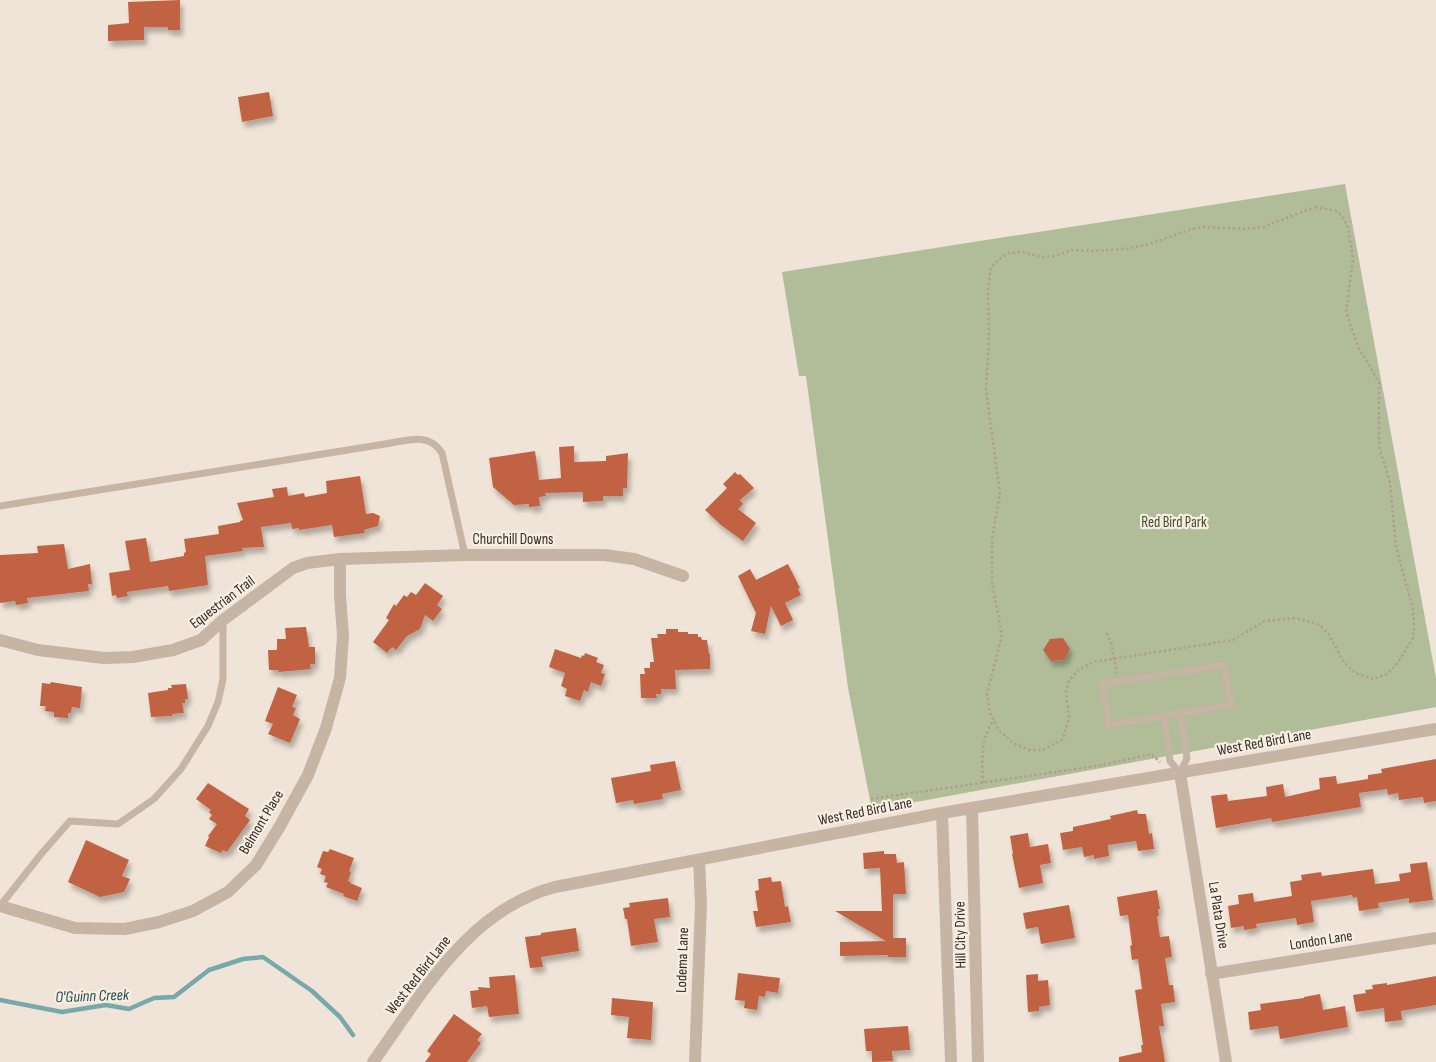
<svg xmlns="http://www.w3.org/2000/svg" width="1436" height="1062" font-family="'Sofia Sans Condensed',sans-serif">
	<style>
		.green { fill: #b0bd98 }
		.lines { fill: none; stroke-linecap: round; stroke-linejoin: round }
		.stream { stroke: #77a8ab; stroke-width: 4.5 }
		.building { fill: #c16343; filter: url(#shadow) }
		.path { stroke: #b29e8e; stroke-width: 2.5; stroke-dasharray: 2.5 2.5; stroke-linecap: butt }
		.service { stroke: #c6b4a4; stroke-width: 7 }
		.minor { stroke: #c6b4a4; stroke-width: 12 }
		.tertiary { stroke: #c6b4a4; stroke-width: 12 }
		.labels { text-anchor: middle; stroke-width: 4.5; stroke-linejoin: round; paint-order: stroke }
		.park-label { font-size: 15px; fill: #414f2a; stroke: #f8eee2 }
		.street-label { font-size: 15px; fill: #322925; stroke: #f8eee2 }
		.water-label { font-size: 16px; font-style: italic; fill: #1d4d51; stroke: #f8eee2 }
	</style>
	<defs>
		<filter id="shadow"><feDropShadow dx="3" dy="5.5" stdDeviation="2.5" flood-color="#0004"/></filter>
	</defs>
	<rect width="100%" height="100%" fill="#efe4d7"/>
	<path class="green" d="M1345,184L1436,678V707L872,810L848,688L806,376H799L782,272Z"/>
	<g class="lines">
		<path class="stream" d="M0,1000L62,1012L106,1005L129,1009L154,998L174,997L209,970L243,959L263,957L312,991L340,1017L353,1035"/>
	</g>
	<path class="building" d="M180,0V30H168V27H144V40L108,41V25L129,23L128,2Z
		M269,92L273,116L242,122L238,97Z
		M574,446V462L606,461V456L628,453L627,488H623V496H603V501L583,502V492L545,493L546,496L539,497L540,506L529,507V504L514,505L493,487L489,458L535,451L539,480L561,478L559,447Z
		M735,472L738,475L740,474L754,488L740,500L743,504L738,509L756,523L743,541L721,525L705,510L727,488L723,484Z
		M360,476L366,514L373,513L380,516L378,526L364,530L365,533L334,537L332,525L299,530V528L292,529L291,523L261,527L264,547L242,548L243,551L205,556L208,585L169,591L168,586L127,592L128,596L117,598L116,595L112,596L109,573L130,570L125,541L146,538L150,562L184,556V553L186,552L184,539L219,534L218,526L240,522V521L243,520L237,503L274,497L272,489L287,487L288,496L304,493L305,497L327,493L326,481Z
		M64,544L68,569L90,564L92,584H88L89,591L27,598L28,603L16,605L15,601L0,603V555L38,553L37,546Z
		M788,564L800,588L798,589L801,595L785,603L793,620L781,626L771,606L765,634L751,631L756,613L738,576L750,569L756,580Z
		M425,583L443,596L437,605L442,609L433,621L425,615L420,629L407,636L396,650L392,647L387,653L373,642L389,620L386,618L394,604L396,606L404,595L407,597L411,592L416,595Z
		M306,627L309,647H315V664H310L311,669L279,672V670H269L268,650H277V639H286L285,628Z
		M666,629H678V632H688V634H698V637H701L702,640H707L709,654H710V669L675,670L676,689H661V694H656L657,698H641L640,674H645L644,668H650V662H654L651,638H658L657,634H666Z
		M1063,638L1070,649L1064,660L1051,661L1043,650L1050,639Z
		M555,649L581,658L582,655L584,656L585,653L598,658L596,662L604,665L601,673L605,674L601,686L591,682L588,692L584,690L580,701L565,696L567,689L561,686L565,673L549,667Z
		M51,682L82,687L80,708L72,707L71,713H68V718L54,717V712L45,711L46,706H40L42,683L50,684Z
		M186,684L188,699H185V703H182L184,713L172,714V716L151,717L148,693L168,690V688H172L171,685Z
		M278,687L297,695L292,707L296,708L293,715L300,719L290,743L268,734L273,724L265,721Z
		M1436,759V801L1424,803L1423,797L1399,800L1398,793L1388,795L1387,789L1359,793L1361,807L1272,822L1271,818L1216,828L1211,796L1227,794L1228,801L1267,796L1266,787L1283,784L1285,797L1320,789L1319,778L1336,776L1337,784L1368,779V775L1382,773L1381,769Z
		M675,761L681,790L662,794L663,799L634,804L633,800L616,803L611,778L651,771L650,765Z
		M208,783L249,809L245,816L250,820L227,852L223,850L221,853L205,846L209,837L208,836L217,824L209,819L212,815L209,812L211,810L196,799Z
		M1137,810L1138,814H1146L1149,834L1152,833L1154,849L1138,851L1136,841L1108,845L1109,856L1094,859V855L1084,857L1082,847L1063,850L1060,833L1073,831V827L1111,819L1110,816Z
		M1028,833L1030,847L1048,844L1051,863L1040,865L1043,883L1019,888L1012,854H1013L1010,836Z
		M86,840L129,860L122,876L130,879L124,892L100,897L68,882Z
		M330,849L354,858L349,871L351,872L348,881L351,882L350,883L362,888L357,901L343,896L344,894L326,887L328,883L324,882L326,876L320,874L322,869L317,867L323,851L328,852Z
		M884,851V854H896L897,863L904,862L906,894H893V938H906V957H888V955L840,956V942L886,941L835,911H882L880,868L864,869L863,853Z
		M1427,862L1433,900L1409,903V898L1378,903L1379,908L1359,911L1357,897L1353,898L1352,895L1311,901L1314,922L1297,925L1296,918L1256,924L1257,928L1244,930V926L1231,928L1228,906L1239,904L1238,895L1253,893L1254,902L1292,896L1290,882L1302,880L1301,875L1321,872L1322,876L1373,869L1375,884L1400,881L1399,874L1411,872L1410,864Z
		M771,877L772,882L781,881L785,907L788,906L791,922L756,927L753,911H758L755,891L759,890L758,879Z
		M1157,890L1160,909H1158L1159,916H1157L1160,937L1169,936L1172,957L1165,958L1169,985H1173L1175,1002L1161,1004L1164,1026H1159L1165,1062H1119V1057L1142,1052L1141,1045H1143L1135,990L1142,989L1138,959L1132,960L1130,946L1132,945L1128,915L1120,916L1117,897Z
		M668,898L670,917L654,919L658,942L631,946L627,919H625L623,908L630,907L629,903Z
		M1069,905L1075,938L1041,944L1038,927L1026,929L1023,913Z
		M576,928L579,951L541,957L543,967L530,968L525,937L541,935V933Z
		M738,973L780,978L778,993L766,991L765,997L759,996L757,1010L744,1008L745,1001L735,1000Z
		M1038,974V981L1048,980L1050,1005L1039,1007V1011L1028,1012L1026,975Z
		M515,975L519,1014L489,1017L487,1006L472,1008L470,991L479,990L478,987L490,988L489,977Z
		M1436,976V1005L1401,1011L1402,1020L1385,1022L1384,1008L1356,1012L1353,995L1366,993L1365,990L1373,989L1372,985L1387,983V985Z
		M1320,994L1323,1010L1345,1006L1348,1027L1280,1039L1278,1026L1250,1030L1248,1012L1261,1010L1260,1004L1304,998V997Z
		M612,998L653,1002L651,1040L627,1038L629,1017L611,1015Z
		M454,1014L482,1034L477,1040L481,1043L467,1062H425L431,1054L427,1051Z
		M908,1026L910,1050L892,1051L893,1061L872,1062V1051H866L864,1029Z"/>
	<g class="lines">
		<path class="path" d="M1315,207L1336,211L1342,216L1348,227L1353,259L1346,312L1359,349L1367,361L1379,383V446L1390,483L1396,547L1413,609L1414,626L1413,638L1397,664L1387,674L1373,679L1355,673L1343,661L1328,633L1318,624L1295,618L1265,621L1233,640L1093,662L1079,669L1069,681L1066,692L1069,718L1063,739L1043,750H1030L1013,743L998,729L990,713L987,694L1002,635L992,582V539L1000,494L986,389L989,337L988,289L991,267L999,259L1009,253L1020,252L1044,257L1055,256L1072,250L1094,251L1125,249L1146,245L1192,229L1204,227L1246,229L1263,227Z
			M1107,633L1111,643L1117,673
			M983,783C982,762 980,738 994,720
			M871,799L1103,765L1151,754L1160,762"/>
		<path class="service" d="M0,506L385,444C407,441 428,431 442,453L465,555
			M1224,665L1231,705L1109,725L1102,684Z
			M1164,716L1170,761L1180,773L1187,758L1180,713
			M0,906L42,853L70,821L118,824L154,799L181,769L208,726L218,702L223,679V620"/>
		<path class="minor" d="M0,640L38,650L104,658L133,657L173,650L201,640L223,620L293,568L307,563L340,559L465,555H604L634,559L683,576
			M1180,773L1226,1062
			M0,906L75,928L125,929L159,922L193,911L228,892L256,865L280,826L308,775L326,728L340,678L343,636L340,595V559
			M1211,974L1436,938
			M695,1062L701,904L699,860"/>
		<path class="tertiary" d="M972,808L978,1062
			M942,813L951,1062
			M373,1062C422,994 468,910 555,887L942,813L1436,729"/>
	</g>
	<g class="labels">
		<g class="park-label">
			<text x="1174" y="527">Red Bird Park</text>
		</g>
		<g class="street-label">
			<text x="513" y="544">Churchill Downs</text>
			<text transform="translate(222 602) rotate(-37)" y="5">Equestrian Trail</text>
			<text transform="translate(1264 742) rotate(-10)" y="5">West Red Bird Lane</text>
			<text transform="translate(865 811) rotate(-11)" y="5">West Red Bird Lane</text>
			<text transform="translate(261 822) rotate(-59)" y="5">Belmont Place</text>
			<text transform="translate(1219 915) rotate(81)" y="5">La Plata Drive</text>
			<text transform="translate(960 935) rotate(-91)" y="5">Hill City Drive</text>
			<text transform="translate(1321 940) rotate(-9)" y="5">London Lane</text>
			<text transform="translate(682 960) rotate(-88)" y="5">Lodema Lane</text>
			<text transform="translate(418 975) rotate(-52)" y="5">West Red Bird Lane</text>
		</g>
		<g class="water-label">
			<text transform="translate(92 995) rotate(-2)" y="6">O'Guinn Creek</text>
		</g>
	</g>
</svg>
